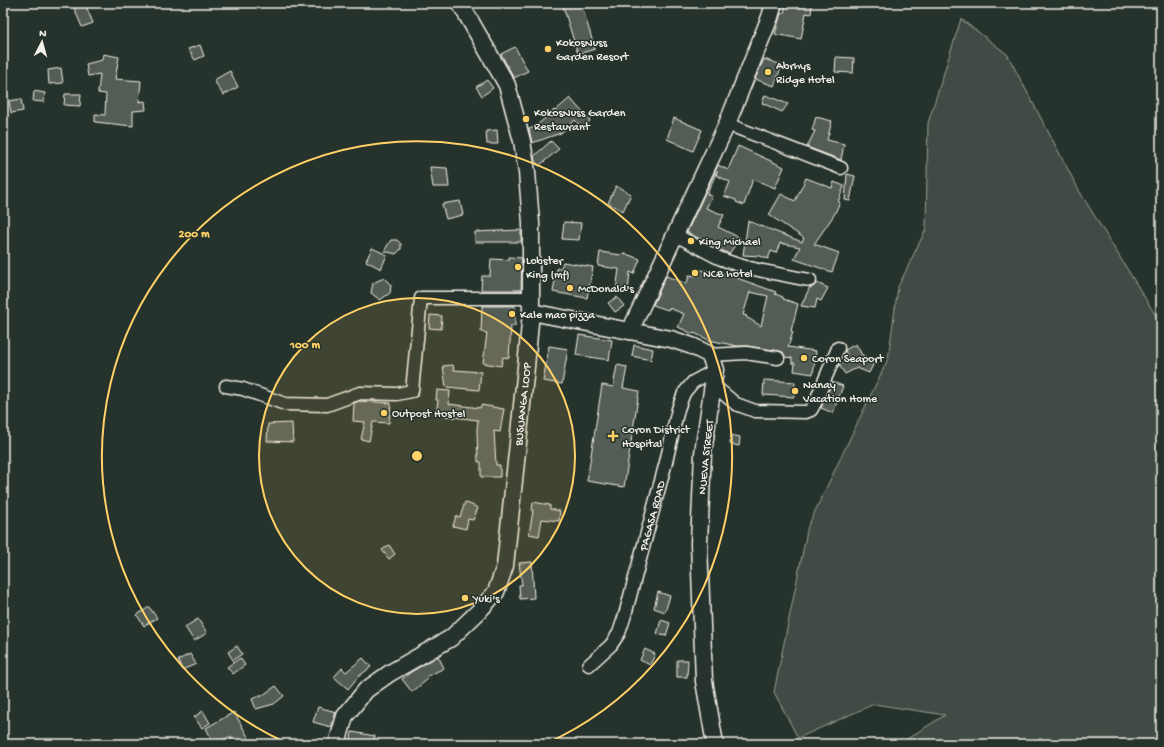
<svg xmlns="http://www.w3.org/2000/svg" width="1164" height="747" font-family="'Gochi Hand',sans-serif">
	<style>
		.green { fill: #414b45; stroke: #9a9e96 }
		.building { fill: #525c55; stroke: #f4f1e8; fill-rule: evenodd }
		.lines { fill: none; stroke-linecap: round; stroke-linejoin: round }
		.street-casing { stroke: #f4f1e8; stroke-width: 15 }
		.secondary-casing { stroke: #f4f1e8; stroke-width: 19 }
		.street { stroke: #26332d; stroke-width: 12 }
		.secondary { stroke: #26332d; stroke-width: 16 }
		.ring { fill: none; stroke: #ffd166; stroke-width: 2 }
		.poi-dot { fill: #ffd166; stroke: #26332d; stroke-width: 1.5 }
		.labels { text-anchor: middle; stroke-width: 3; stroke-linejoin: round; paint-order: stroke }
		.poi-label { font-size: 12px; fill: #f4f1e8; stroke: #26332d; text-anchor: start }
		.street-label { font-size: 12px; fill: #f4f1e8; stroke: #26332d }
		.centre { fill: #ffd166; stroke: #26332d; stroke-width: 2 }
		.ring-label { font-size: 12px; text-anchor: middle; font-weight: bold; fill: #ffd166; stroke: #26332d; stroke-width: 3; stroke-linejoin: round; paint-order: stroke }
	</style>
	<rect width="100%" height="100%" fill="#26332d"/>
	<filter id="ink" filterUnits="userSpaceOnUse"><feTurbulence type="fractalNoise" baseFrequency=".025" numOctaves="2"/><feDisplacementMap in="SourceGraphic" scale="8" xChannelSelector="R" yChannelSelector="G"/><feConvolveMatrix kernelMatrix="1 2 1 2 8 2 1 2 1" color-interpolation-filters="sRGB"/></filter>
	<g filter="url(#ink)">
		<path class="green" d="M961,19L1007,54L1081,194L1161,324V744H899L945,715L874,704L798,738L774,692L808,526L888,359L898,287L926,229L928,123Z"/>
		<path class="building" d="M562,3H581L595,49L578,54Z
			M786,3H812L811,14L806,13L801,39L775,34L781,13L784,14Z
			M85,4L93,23L82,27L74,8Z
			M200,45L204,56L195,60L188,49Z
			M515,47L528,71L514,78L501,54Z
			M103,54L119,57L115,79L141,81L139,102L145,101L146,110L133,111V126L95,122V114L105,115L106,94L98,93L100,74L88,76L86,64L102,60Z
			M836,57L854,58L853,73L835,72Z
			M764,59L782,65L774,86L755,79Z
			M61,68L63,83L49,84L48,70Z
			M230,71L238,87L223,95L214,80Z
			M487,80L493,88L482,96L476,87Z
			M34,91L45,93L44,102L33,101Z
			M65,94H81L80,106L64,105Z
			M765,95L788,104L782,112L762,103Z
			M570,98L590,121L582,128L575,120L561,133L532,143L529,129L535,127L554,110L555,111Z
			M21,99L23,111L11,113L9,101Z
			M816,117L832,121L827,140L844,144L841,160L807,147L815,131L812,130Z
			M674,118L702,130L693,151L667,139Z
			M497,130L498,144H487L486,131Z
			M551,141L559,149L539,166L535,161L534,156Z
			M738,146L784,167L775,188L753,179L744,205L736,202V200L724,196L730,182L716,175L717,171L707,194L712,197L706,208L724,215L718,227L740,238L729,254L687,232L718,165L728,170Z
			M430,167L447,168L449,187H433Z
			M847,174L855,176L850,201L845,200Z
			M806,178L832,188L834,182L844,186L838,202H840L834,215L814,244L839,253L832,272L794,259L800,247L780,243L776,253L771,251L768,259L760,256L743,255L748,221L802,242L804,238L769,215L781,194L795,201Z
			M616,186L631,194L623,211L608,203Z
			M460,201L463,215L446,219L442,204Z
			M564,222L581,223L579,240L562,239Z
			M521,230V242H475V232Z
			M391,240H397L401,244V249L396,254L384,251Z
			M372,248L387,255L381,269L366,261Z
			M600,252L621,255L623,253L640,259L634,274L630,272L628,292L616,291L619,269L598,266Z
			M509,257L522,258L521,290H481L482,276H490L491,259L509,260Z
			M563,262L593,267L587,298L553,292L557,268H561Z
			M698,270L720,272L776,292L775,294L783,297V299L798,304L791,331L793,332L788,347L816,351L813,374L794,371L795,363H792V358L785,357L783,352L780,351L747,346H737L709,340L694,333L693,334L678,327L684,314L669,308L668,310L653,305L666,276L687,284L689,275L697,276ZM750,292L768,296L761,326L746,317L747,316L743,315Z
			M384,278L391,285L390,293L380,300L371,293L373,283Z
			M817,283L828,288L821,301L817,299L815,308L801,306L810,287H813Z
			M617,297L624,306L615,312L608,303Z
			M482,306H515V326H511L509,358L503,357L501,366L483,363L487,333L481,332Z
			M430,315L442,316L441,329L429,328Z
			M579,335L612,340L609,360L576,355Z
			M856,344L862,355L875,361L869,373L857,368L845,374L839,365L848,359L845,350Z
			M634,345L653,349L651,360L632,356Z
			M549,346L568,349L562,384L543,381Z
			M453,365L454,370L481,372L479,390L446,387L443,366Z
			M617,365L627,367L623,388L639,391L624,487L587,481L602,385L613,387Z
			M764,380L795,382L794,397L763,395Z
			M832,382L843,386L833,413L821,408Z
			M437,390L450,391L449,404L480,408L481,405L504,409L500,432L494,431L496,465H500V477H481V462H478L477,430L478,420L436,415L438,400H436Z
			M359,401L391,403L389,423L373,422L369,441L361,439L365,422L353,421L354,403Z
			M292,423L293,442L267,441L268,424Z
			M731,435L740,437L739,446L730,444Z
			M465,502L478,508L473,520L468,519L466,529L453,526L456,516L460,517Z
			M533,502L550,505V509L560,511L559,521L542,519L539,536L529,534L533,511H532Z
			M389,545L395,554L389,559L382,550Z
			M532,562L534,598L520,599L519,585H522L519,563Z
			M658,592L670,596L665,612L654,608Z
			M149,607L157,618L144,626L137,615Z
			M198,619L207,633L194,641L185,627Z
			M661,620L670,623L666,636L657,634Z
			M237,646L242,654L233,660L228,652Z
			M645,649L655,654L650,665L640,660Z
			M190,654L196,664L182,670L178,660Z
			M438,656L444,668L426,677L428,679L412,692L402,679L411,672Z
			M240,658L245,665L233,674L227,667Z
			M363,658L371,667L358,677L348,689L334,677L342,668L346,672Z
			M677,660H688L687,677H677Z
			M276,686L284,696L274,704L256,709L252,699L260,695V697Z
			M318,707L336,712L331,727L313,722Z
			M203,711L210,723L202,728L194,717Z
			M234,712L252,744H232L231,736L214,744L206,728Z
			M352,732L375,736L374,744H350Z"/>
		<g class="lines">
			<g class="street-casing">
				<g id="street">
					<path d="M727,124L841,168"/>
					<path d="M675,235C690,242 704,251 719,258C748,270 780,274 810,280"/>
					<path d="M710,355L746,353L778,358"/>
					<path d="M713,385L736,404L755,411L806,412L811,410L815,403L838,348"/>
					<path d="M226,386L243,389L285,404L327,405L360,393L397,394L412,391L421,298H531"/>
					<path id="s1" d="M589,665L611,645L619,633L625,615L666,462L678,409L684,393L693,382L715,370"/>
				</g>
			</g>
			<g class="secondary-casing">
				<g id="secondary">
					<path d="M531,312L671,339L692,346L710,355L715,370L703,453L699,543L704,681L715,744"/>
					<path d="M630,331L727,124L770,17L774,3"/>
					<path id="s2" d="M337,744L345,716L366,690L390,673L451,638L479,611L496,592L505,566L526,367L531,312V223L527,172L522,141L507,85L460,3"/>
				</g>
			</g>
			<use href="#street" class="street"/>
			<use href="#secondary" class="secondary"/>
		</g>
	</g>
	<circle cx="417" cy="456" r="158" fill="#ffd166" fill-opacity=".12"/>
	<g class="ring">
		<circle cx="417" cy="456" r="158"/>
		<path d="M289 744A315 315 0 1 1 545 744"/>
	</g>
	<g class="poi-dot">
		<circle cx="548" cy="49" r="4"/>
		<circle cx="768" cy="72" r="4"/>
		<circle cx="526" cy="119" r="4"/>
		<circle cx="691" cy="241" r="4"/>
		<circle cx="518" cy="267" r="4"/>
		<circle cx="695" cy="273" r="4"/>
		<circle cx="570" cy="288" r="4"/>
		<circle cx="512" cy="314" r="4"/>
		<circle cx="804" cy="358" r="4"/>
		<circle cx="795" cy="391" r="4"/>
		<circle cx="384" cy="413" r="4"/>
		<path d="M611 430h4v4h4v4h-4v4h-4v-4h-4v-4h4z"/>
		<circle cx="465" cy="598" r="4"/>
	</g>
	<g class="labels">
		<g class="poi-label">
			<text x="556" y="46">KokosNuss<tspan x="556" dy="14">Garden Resort</tspan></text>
			<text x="776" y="69">Abrhys<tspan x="776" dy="14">Ridge Hotel</tspan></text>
			<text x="534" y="116">KokosNuss Garden<tspan x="534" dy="14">Restaurant</tspan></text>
			<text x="699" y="245">King Michael</text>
			<text x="526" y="264">Lobster<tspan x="526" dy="14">King (mf)</tspan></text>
			<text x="703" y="277">NCB hotel</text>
			<text x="578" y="292">McDonald's</text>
			<text x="520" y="318">Kale mao pizza</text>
			<text x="812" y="362">Coron Seaport</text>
			<text x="803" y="388">Nanay<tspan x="803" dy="14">Vacation Home</tspan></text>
			<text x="392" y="417">Outpost Hostel</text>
			<text x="622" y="433">Coron District<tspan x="622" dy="14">Hospital</tspan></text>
			<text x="473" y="602">Yuki's</text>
		</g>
		<g class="street-label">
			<text dy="4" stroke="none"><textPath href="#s2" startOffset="417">BUSUANGA LOOP</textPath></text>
			<text transform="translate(705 457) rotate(-84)" y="4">NUEVA STREET</text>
			<text dy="4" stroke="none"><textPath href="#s1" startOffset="166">PAGASA ROAD</textPath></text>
		</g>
	</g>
	<circle cx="417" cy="456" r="6" class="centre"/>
	<g class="ring-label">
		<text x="194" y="237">200 m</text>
		<text x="305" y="348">100 m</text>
	</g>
	<rect width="1164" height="747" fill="none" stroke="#26332d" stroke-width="16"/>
	<rect x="8" y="8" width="1148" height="731" fill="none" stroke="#f4f1e8" stroke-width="1.5" filter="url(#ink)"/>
	<g transform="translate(42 42) rotate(6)" stroke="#26332d" stroke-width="3" paint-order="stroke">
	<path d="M0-3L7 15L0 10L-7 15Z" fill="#f4f1e8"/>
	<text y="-6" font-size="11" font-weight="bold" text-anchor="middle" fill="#f4f1e8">N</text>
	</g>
</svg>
